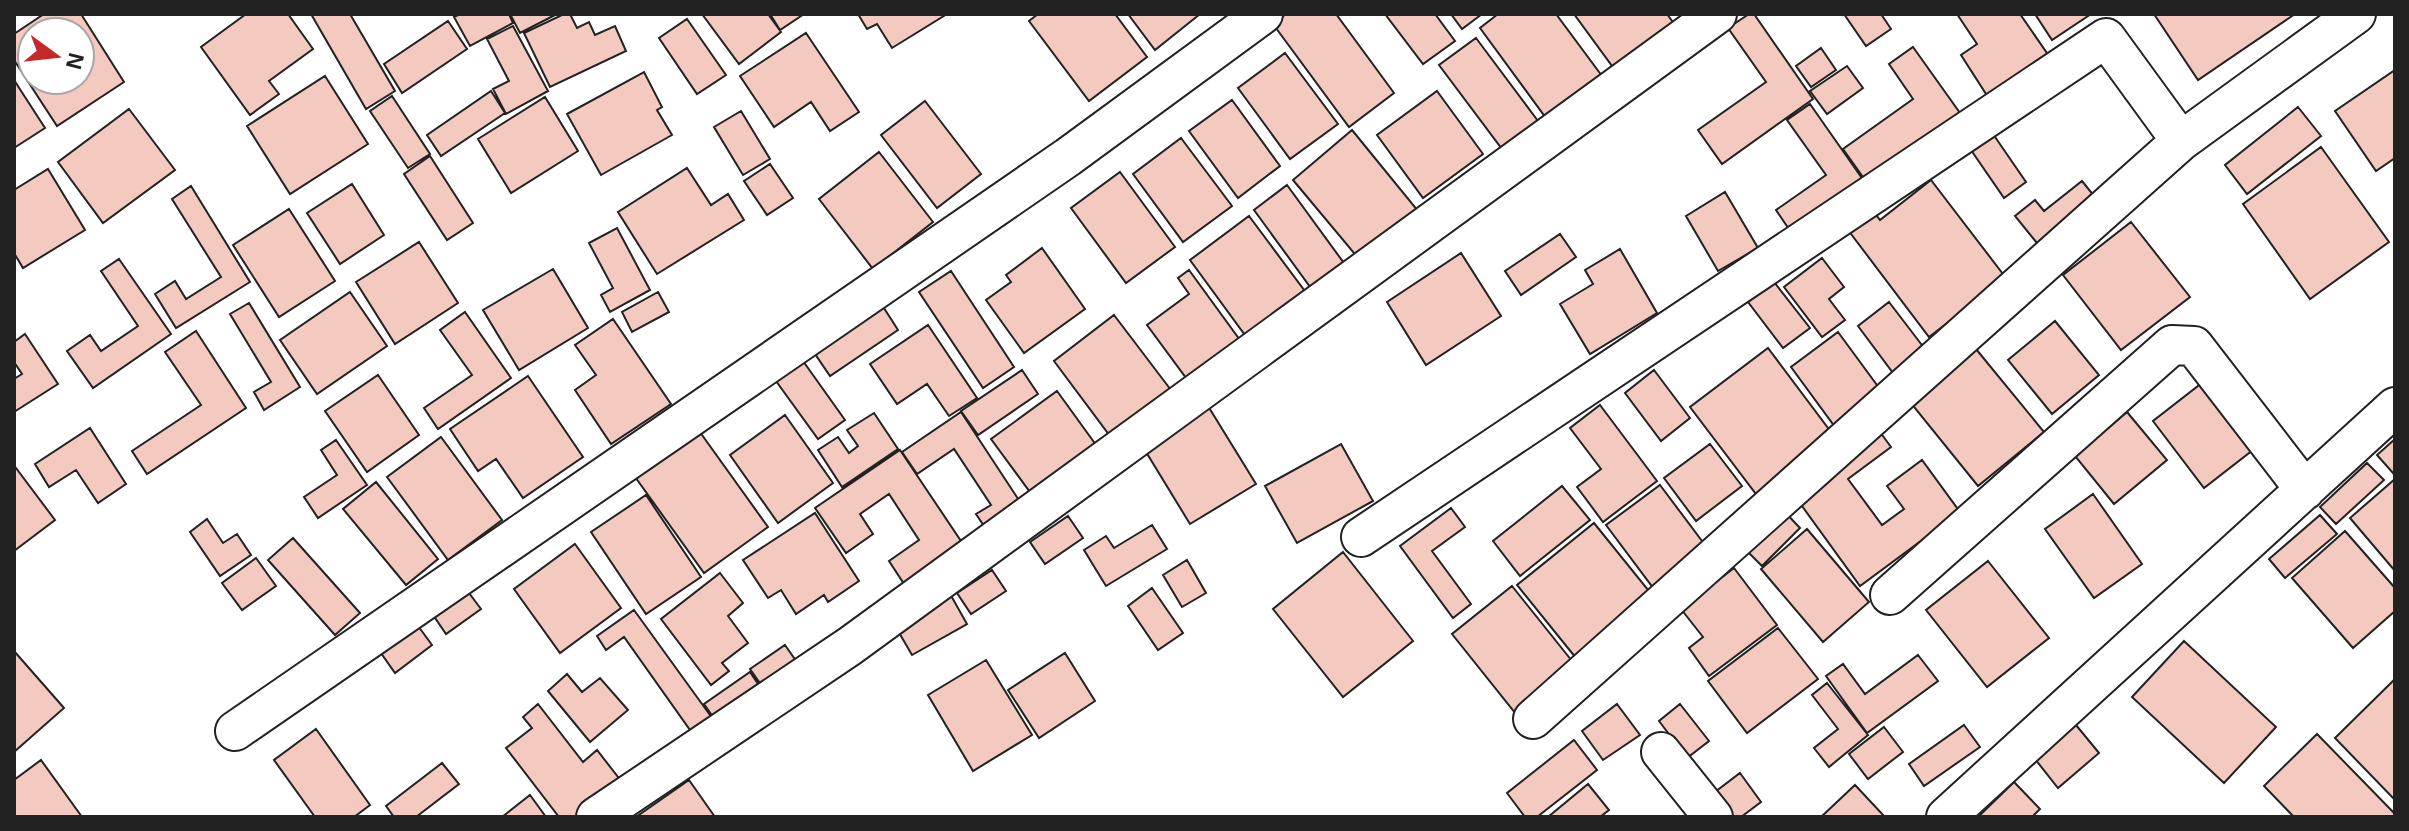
<svg xmlns="http://www.w3.org/2000/svg" width="2409" height="831" font-family="Helvetica,sans-serif">
	<style>
		.building { fill: #f3c9c0; stroke: #222; stroke-width: 2; fill-rule: evenodd }
		.lines { fill: none; stroke-linecap: round; stroke-linejoin: round }
		.minor-casing { stroke: #222; stroke-width: 42 }
		.minor { stroke: #fff; stroke-width: 38 }
	</style>
	<rect width="100%" height="100%" fill="#fff"/>
	<path class="building" d="M44,14H81L124,82L57,126L14,60V34ZM32,32H80V80H32Z
		M246,14H288L313,49L269,81L279,94L250,115L201,47Z
		M311,14H350L395,91L366,109Z
		M460,14H509L513,23L470,46L454,17Z
		M510,14H557L520,33Z
		M564,14H570L577,28L589,22L595,35L615,26L626,51L550,87L524,33Z
		M702,14H768L781,32L739,64Z
		M770,14H804L780,30Z
		M858,14H947L892,48L877,24L867,29Z
		M1038,14H1115L1147,57L1089,101L1029,21Z
		M1128,14H1200L1155,50Z
		M1286,14H1336L1394,93L1349,127L1273,24Z
		M1385,14H1435L1455,41L1423,64Z
		M1451,14H1482L1462,29Z
		M1498,14H1556L1602,76L1546,118L1480,28Z
		M1574,14H1667L1675,25L1615,70Z
		M1749,14H1754L1813,99L1722,164L1698,130L1766,82L1728,28Z
		M1844,14H1881L1891,29L1866,46Z
		M1957,14H2020L2049,56L1988,97L1961,55L1977,44Z
		M2035,14H2091L2052,40Z
		M2154,14H2295L2198,80Z
		M687,19L726,75L697,94L659,38Z
		M448,21L467,49L402,93L384,64Z
		M513,26L548,91L506,114L493,89L509,81L487,39Z
		M806,33L859,112L830,131L811,102L774,127L740,76Z
		M1476,38L1541,125L1505,153L1439,65Z
		M1913,47L1965,120L1870,187L1843,149L1913,99L1889,64Z
		M1821,48L1836,70L1811,87L1796,66Z
		M1285,53L1338,124L1290,159L1238,88Z
		M1847,66L1863,88L1827,114L1810,91Z
		M2395,70V158L2376,171L2335,111Z
		M644,72L662,107L657,110L672,135L601,175L567,114Z
		M325,76L368,144L290,194L247,126Z
		M14,80L45,128L14,148Z
		M491,91L505,113L441,156L427,135Z
		M1437,91L1483,154L1423,198L1377,135Z
		M392,96L430,154L408,168L370,111Z
		M545,97L578,151L511,193L478,139Z
		M1232,100L1280,166L1238,198L1189,131Z
		M925,101L981,174L937,208L881,135Z
		M1810,104L1866,184L1793,235L1776,210L1826,175L1787,120Z
		M2298,107L2321,136L2247,194L2225,165Z
		M129,109L175,170L103,223L58,162Z
		M741,111L770,159L743,175L714,127Z
		M1352,130L1423,217L1364,265L1293,180Z
		M1993,134L2026,182L2004,198L1971,150Z
		M1181,138L1232,206L1183,242L1133,174Z
		M2321,147L2389,242L2310,299L2243,204Z
		M879,152L933,222L873,269L819,199Z
		M430,156L473,223L447,240L404,174Z
		M770,164L793,198L767,215L744,181Z
		M687,168L711,205L728,194L744,220L657,274L618,212Z
		M48,169L85,230L23,268L14,253V190Z
		M1120,172L1175,247L1126,283L1071,208Z
		M1931,180L2006,278L1929,337L1848,230L1873,211L1880,220Z
		M2082,181L2099,202L2041,248L2015,216L2035,200L2044,211Z
		M352,184L384,235L340,264L307,213Z
		M1287,185L1349,270L1316,295L1254,210Z
		M191,186L250,282L176,328L155,294L175,281L186,299L221,277L172,199Z
		M1725,192L1758,248L1718,271L1686,216Z
		M289,209L335,281L279,317L233,245Z
		M1249,216L1313,302L1253,346L1190,260Z
		M2131,222L2190,297L2121,350L2063,275Z
		M617,228L650,290L610,312L601,295L613,288L589,243Z
		M1560,234L1576,257L1521,295L1505,271Z
		M419,242L458,303L395,344L356,282Z
		M1042,248L1085,309L1024,353L986,300L1011,282L1006,275Z
		M1620,249L1657,313L1590,354L1560,304L1593,284L1585,270Z
		M1461,253L1501,316L1426,365L1387,302Z
		M1822,258L1844,287L1829,299L1845,320L1822,337L1784,287Z
		M119,259L171,334L93,388L67,351L90,335L101,351L138,326L101,271Z
		M553,269L588,328L519,370L483,310Z
		M1189,270L1245,347L1192,386L1147,325L1189,294L1178,278Z
		M951,271L1014,367L983,388L919,292Z
		M1774,282L1810,328L1783,348L1748,302Z
		M350,292L387,346L317,394L280,340Z
		M658,292L669,312L632,332L622,312Z
		M1889,302L1931,357L1899,381L1858,326Z
		M249,303L300,387L264,410L254,392L271,382L230,314Z
		M882,305L898,330L830,376L813,351Z
		M465,312L511,378L438,429L424,408L472,375L440,330Z
		M1114,315L1177,398L1116,444L1054,361Z
		M613,319L671,404L611,444L575,390L596,375L575,345Z
		M2055,321L2099,375L2052,414L2008,360Z
		M928,325L977,398L949,416L927,384L897,404L870,364Z
		M196,331L246,408L147,474L132,451L201,405L165,352Z
		M1838,332L1885,396L1838,431L1791,367Z
		M25,334L58,384L14,412V379L22,374L14,362V342Z
		M1768,348L1837,440L1759,498L1690,407Z
		M1976,349L2044,432L1978,486L1910,402Z
		M803,361L845,420L818,439L776,381Z
		M1022,370L1038,394L978,435L961,411Z
		M1654,370L1690,418L1661,441L1625,393Z
		M378,375L419,435L367,472L325,411Z
		M528,376L583,457L523,498L496,459L478,471L450,429Z
		M2207,379L2258,446L2204,488L2153,421Z
		M1057,391L1104,456L1038,503L991,439Z
		M1600,405L1657,481L1603,522L1577,487L1601,469L1570,428Z
		M1208,406L1256,484L1190,524L1143,447Z
		M961,412L1028,514L992,538L976,514L991,505L954,449L917,474L902,452Z
		M2127,412L2167,460L2114,504L2075,456Z
		M874,413L898,449L842,487L818,450L838,437L849,453L858,446L847,430Z
		M785,415L833,483L778,523L730,455Z
		M90,428L126,484L98,503L76,470L49,487L35,464Z
		M697,428L768,527L704,573L633,474Z
		M1880,432L1891,447L1848,479L1882,525L1904,509L1887,486L1922,460L1960,512L1860,586L1794,495Z
		M441,437L502,520L448,560L387,477Z
		M2395,439V471L2393,473L2377,455Z
		M336,440L367,485L318,518L304,497L337,475L321,450Z
		M1341,444L1373,501L1297,543L1265,486Z
		M1710,444L1742,486L1696,521L1664,478Z
		M900,450L969,553L910,593L889,561L919,540L889,494L860,514L873,534L846,553L815,508Z
		M2367,463L2384,480L2336,524L2320,507Z
		M16,468L55,520L14,551V470Z
		M2395,479V571L2350,518Z
		M376,482L438,559L406,585L343,509Z
		M1660,485L1708,549L1654,589L1606,525Z
		M1562,486L1590,520L1520,576L1493,541Z
		M2093,494L2142,564L2094,598L2045,529Z
		M646,495L701,577L646,614L591,532Z
		M1451,508L1465,527L1432,551L1471,604L1453,618L1400,546Z
		M1782,509L1800,528L1762,566L1744,548Z
		M815,513L859,581L828,602L824,595L796,614L781,590L768,598L743,560Z
		M2320,515L2337,534L2285,578L2269,559Z
		M1068,516L1083,538L1045,564L1030,542Z
		M207,519L223,543L237,534L251,555L220,576L190,532Z
		M1594,523L1657,601L1580,663L1517,585Z
		M1152,525L1167,549L1106,586L1084,550L1106,536L1114,548Z
		M1807,529L1869,602L1823,642L1761,569Z
		M2345,531L2395,588V611L2353,648L2292,578Z
		M293,538L360,613L335,635L268,560Z
		M575,544L621,608L560,653L514,589Z
		M1343,552L1413,641L1343,697L1273,609Z
		M256,558L276,586L242,610L222,583Z
		M1187,560L1206,593L1182,607L1163,575Z
		M1988,561L2049,638L1987,687L1926,610Z
		M1734,568L1777,625L1709,676L1689,648L1703,637L1681,609Z
		M992,570L1006,591L971,614L957,593Z
		M720,573L743,603L728,616L748,643L722,663L729,671L711,685L661,619Z
		M463,585L481,609L446,634L429,609Z
		M1512,586L1576,666L1516,714L1452,634Z
		M1152,588L1183,633L1158,650L1128,606Z
		M949,592L967,624L912,655L894,624Z
		M634,610L715,722L695,737L624,637L606,650L597,636Z
		M413,619L432,645L395,673L376,646Z
		M1778,628L1818,679L1747,733L1708,681Z
		M2184,641L2276,727L2224,783L2132,697Z
		M785,645L801,668L766,692L750,669Z
		M14,651L64,708L14,752Z
		M1065,653L1095,701L1039,738L1008,690Z
		M1918,655L1938,681L1867,733L1826,676L1843,664L1865,694Z
		M986,660L1032,735L973,771L928,695Z
		M750,672L764,693L718,724L704,704Z
		M567,674L582,692L600,678L628,710L590,742L548,691Z
		M2395,679V800L2335,738Z
		M1827,683L1868,735L1829,767L1814,748L1838,729L1812,695Z
		M538,704L583,762L597,750L625,786L586,817H559L506,748L532,728L523,717Z
		M1617,704L1640,735L1603,760L1582,731Z
		M1680,704L1709,741L1687,758L1659,721Z
		M1964,725L1980,747L1924,786L1909,764Z
		M2076,725L2099,753L2058,788L2035,759Z
		M1884,727L1903,752L1868,779L1849,754Z
		M316,729L370,805L354,817H315L274,760Z
		M2317,734L2395,814V817H2294L2264,786Z
		M1574,740L1597,770L1537,817H1525L1507,793Z
		M41,760L82,817H14V780Z
		M442,763L459,784L416,817H394L386,806Z
		M1740,773L1761,802L1741,817H1727L1711,795Z
		M689,780L715,817H636Z
		M2014,782L2040,809L2032,817H1978Z
		M1588,784L1609,810L1600,817H1548Z
		M1855,785L1885,817H1821Z
		M530,795L546,817H502Z"/>
	<g class="lines">
		<g class="minor-casing">
			<path id="minor" d="M1361,537L2106,38L2181,141
				M1890,595L2172,345L2194,346L2305,490
				M1533,719L2181,141L2356,14
				M235,731L1068,157L1263,14
				M1661,752L1713,817
				M596,817L850,646L1717,14
				M1946,817L2395,407"/>
		</g>
		<use href="#minor" class="minor"/>
	</g>
	<rect width="2409" height="831" fill="none" stroke="#222222" stroke-width="32"/>
	<g transform="translate(56 56) rotate(105)"><circle r="38" fill="#ffffff" stroke="#a7a7a7" stroke-width="2"/>
	<path d="M0-6L14 30L0 20L-14 30Z" fill="#c62828"/>
	<text y="-12" font-size="22" font-weight="bold" text-anchor="middle" fill="#222222">N</text>
	</g>
</svg>
